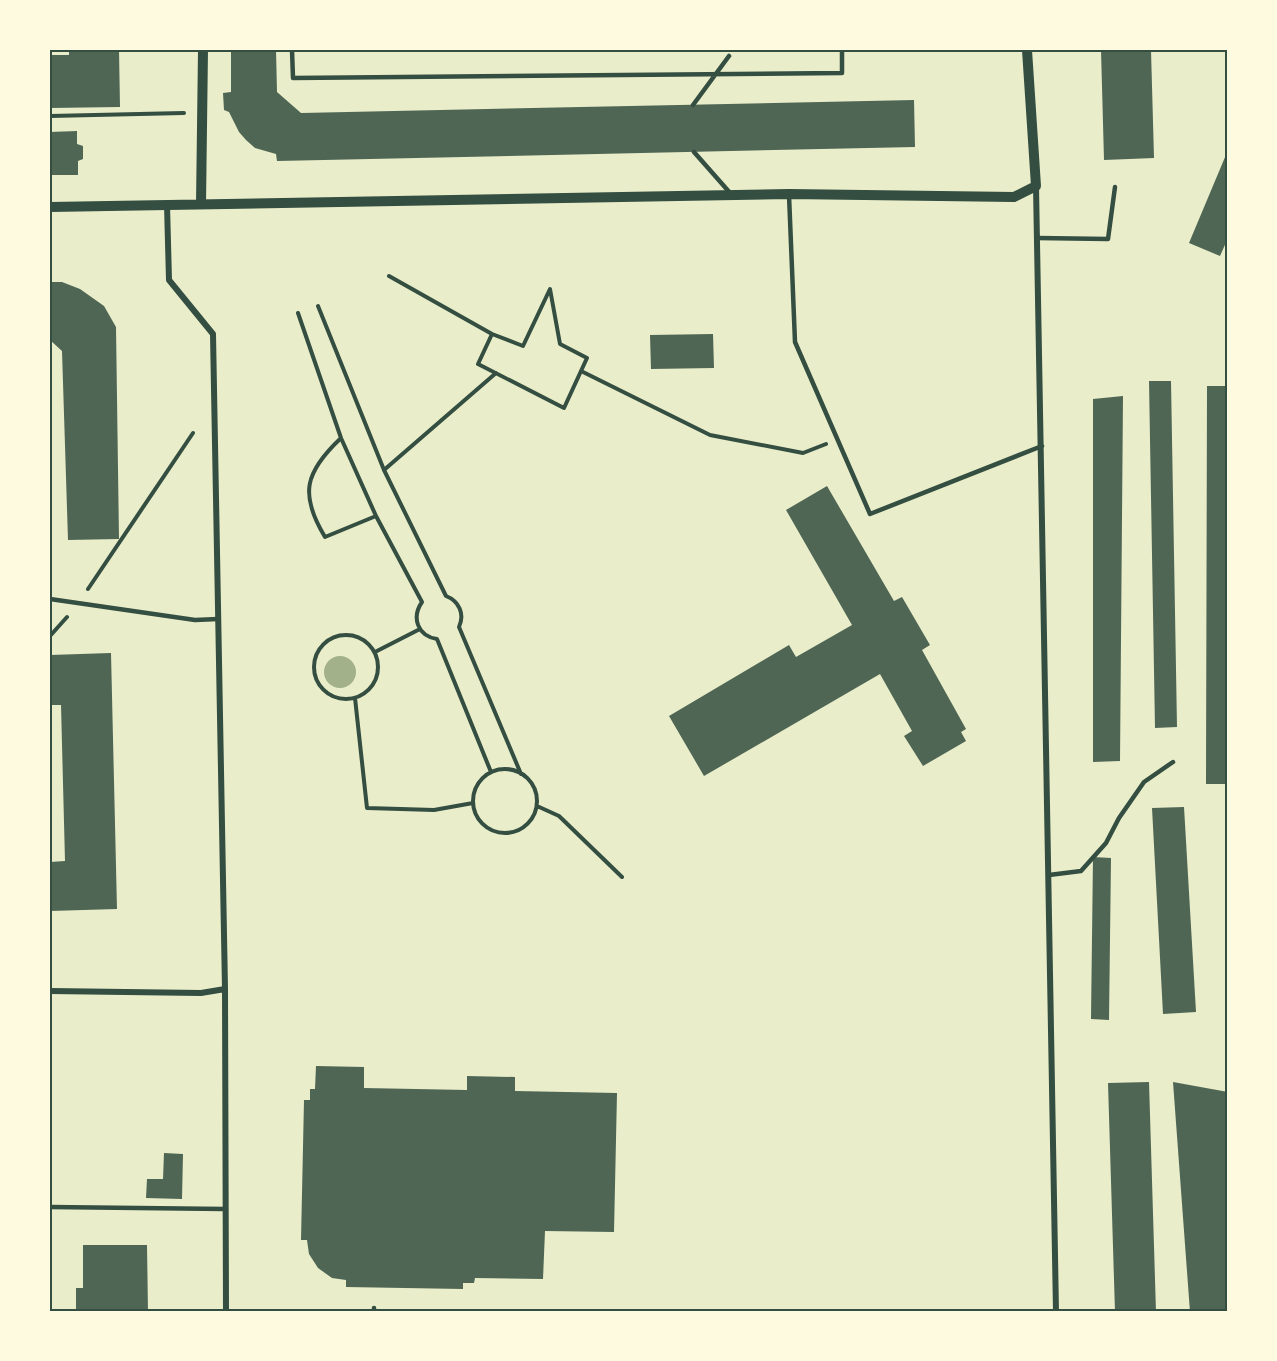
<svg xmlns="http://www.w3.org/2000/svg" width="1277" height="1361" font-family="'PT Sans Narrow',sans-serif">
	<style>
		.water { fill: #a3b18a }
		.building { fill: #4f6655 }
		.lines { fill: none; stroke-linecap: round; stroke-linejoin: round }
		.path { stroke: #344e41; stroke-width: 4 }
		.service { stroke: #344e41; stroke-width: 4.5 }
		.minor { stroke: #344e41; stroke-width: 6 }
		.tertiary { stroke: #344e41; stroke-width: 10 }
		.neatline { fill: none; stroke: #344e41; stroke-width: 2 }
	</style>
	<rect width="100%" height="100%" fill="#e9edc9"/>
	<path class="water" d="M324 672a16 16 0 1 1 32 0a16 16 0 1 1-32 0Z"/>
	<path class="building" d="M69,50H119L120,107L50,108V55H69Z
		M231,50H276L277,92L301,113L914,100L915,147L277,161L276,154L255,148L246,140L239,132L229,112L224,110L223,93L231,92Z
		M1101,50H1151L1154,158L1104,160Z
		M77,131V144L83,146V159L78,161V175H50V132Z
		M1228,150V238L1220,256L1189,243Z
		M50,282H62L80,289L104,306L116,327L119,539L68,540L62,351L50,340Z
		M713,334L714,368L651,369L650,335Z
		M1149,381H1171L1177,727L1155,728Z
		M1207,386H1228V784H1206Z
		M1123,396L1120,761L1093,762V399Z
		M827,486L894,601L902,597L930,645L922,650L966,729L961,732L966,741L923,766L904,736L912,731L880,674L704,776L669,716L789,645L796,657L852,625L786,510Z
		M111,653L117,909L50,911V862L65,861L61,705H50V655Z
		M1184,807L1196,1012L1163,1014L1152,808Z
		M1093,857L1111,858L1109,1020L1091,1019Z
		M316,1066L364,1067V1088L467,1090V1076L515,1077V1091L617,1093L614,1232L545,1231L543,1279L475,1278L474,1283H463V1289L346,1287V1280L332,1278L318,1268L309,1254L307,1240H301L304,1100H310V1089H315Z
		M1149,1082L1156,1312H1115L1108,1083Z
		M1173,1082L1228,1092V1312H1190Z
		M164,1153L183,1154L182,1199L146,1198L147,1179H163Z
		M83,1245H147L148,1312L76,1311V1288H83Z"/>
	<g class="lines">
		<path class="path" d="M50,116L184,113
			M389,276L492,334
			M550,289L560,344L587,358L564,408L478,364L492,334L523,346Z
			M318,306L384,470L446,596C459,601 465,614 459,627L521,774
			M298,313L341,438L376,516L422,602C411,618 418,636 437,639L491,772
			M581,371L710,435L803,453L826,444
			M341,438C305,472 299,494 325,537L376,516
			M384,470L496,373
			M88,589L193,433
			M314 667a32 32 0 1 1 64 0a32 32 0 1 1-64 0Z
			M50,636L67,617
			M375,652L420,629
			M355,698L367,808L434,810L473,803
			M473 801a32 32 0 1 1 64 0a32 32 0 1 1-64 0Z
			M537,806L559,816L622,877"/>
		<path class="service" d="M292,50L293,78L842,73V50
			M693,105L729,56
			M694,152L731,194
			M789,195L795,342L870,514L1042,446
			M1037,238L1108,239L1115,187
			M50,599L195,620L218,619
			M1049,875L1081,871L1106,843L1119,818L1144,782L1173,762
			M50,1207L225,1209
			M374,1312V1308"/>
		<path class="minor" d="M1036,186L1056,1312
			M167,205L169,280L213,334L225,989L226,1312
			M50,991L201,993L225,989"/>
		<path class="tertiary" d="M201,204L203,50
			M50,207L789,194L1014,197L1036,186L1027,50"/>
	</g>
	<rect width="1277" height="1361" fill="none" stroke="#fefae0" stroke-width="102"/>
	<rect x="51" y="51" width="1175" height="1259" class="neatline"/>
</svg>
